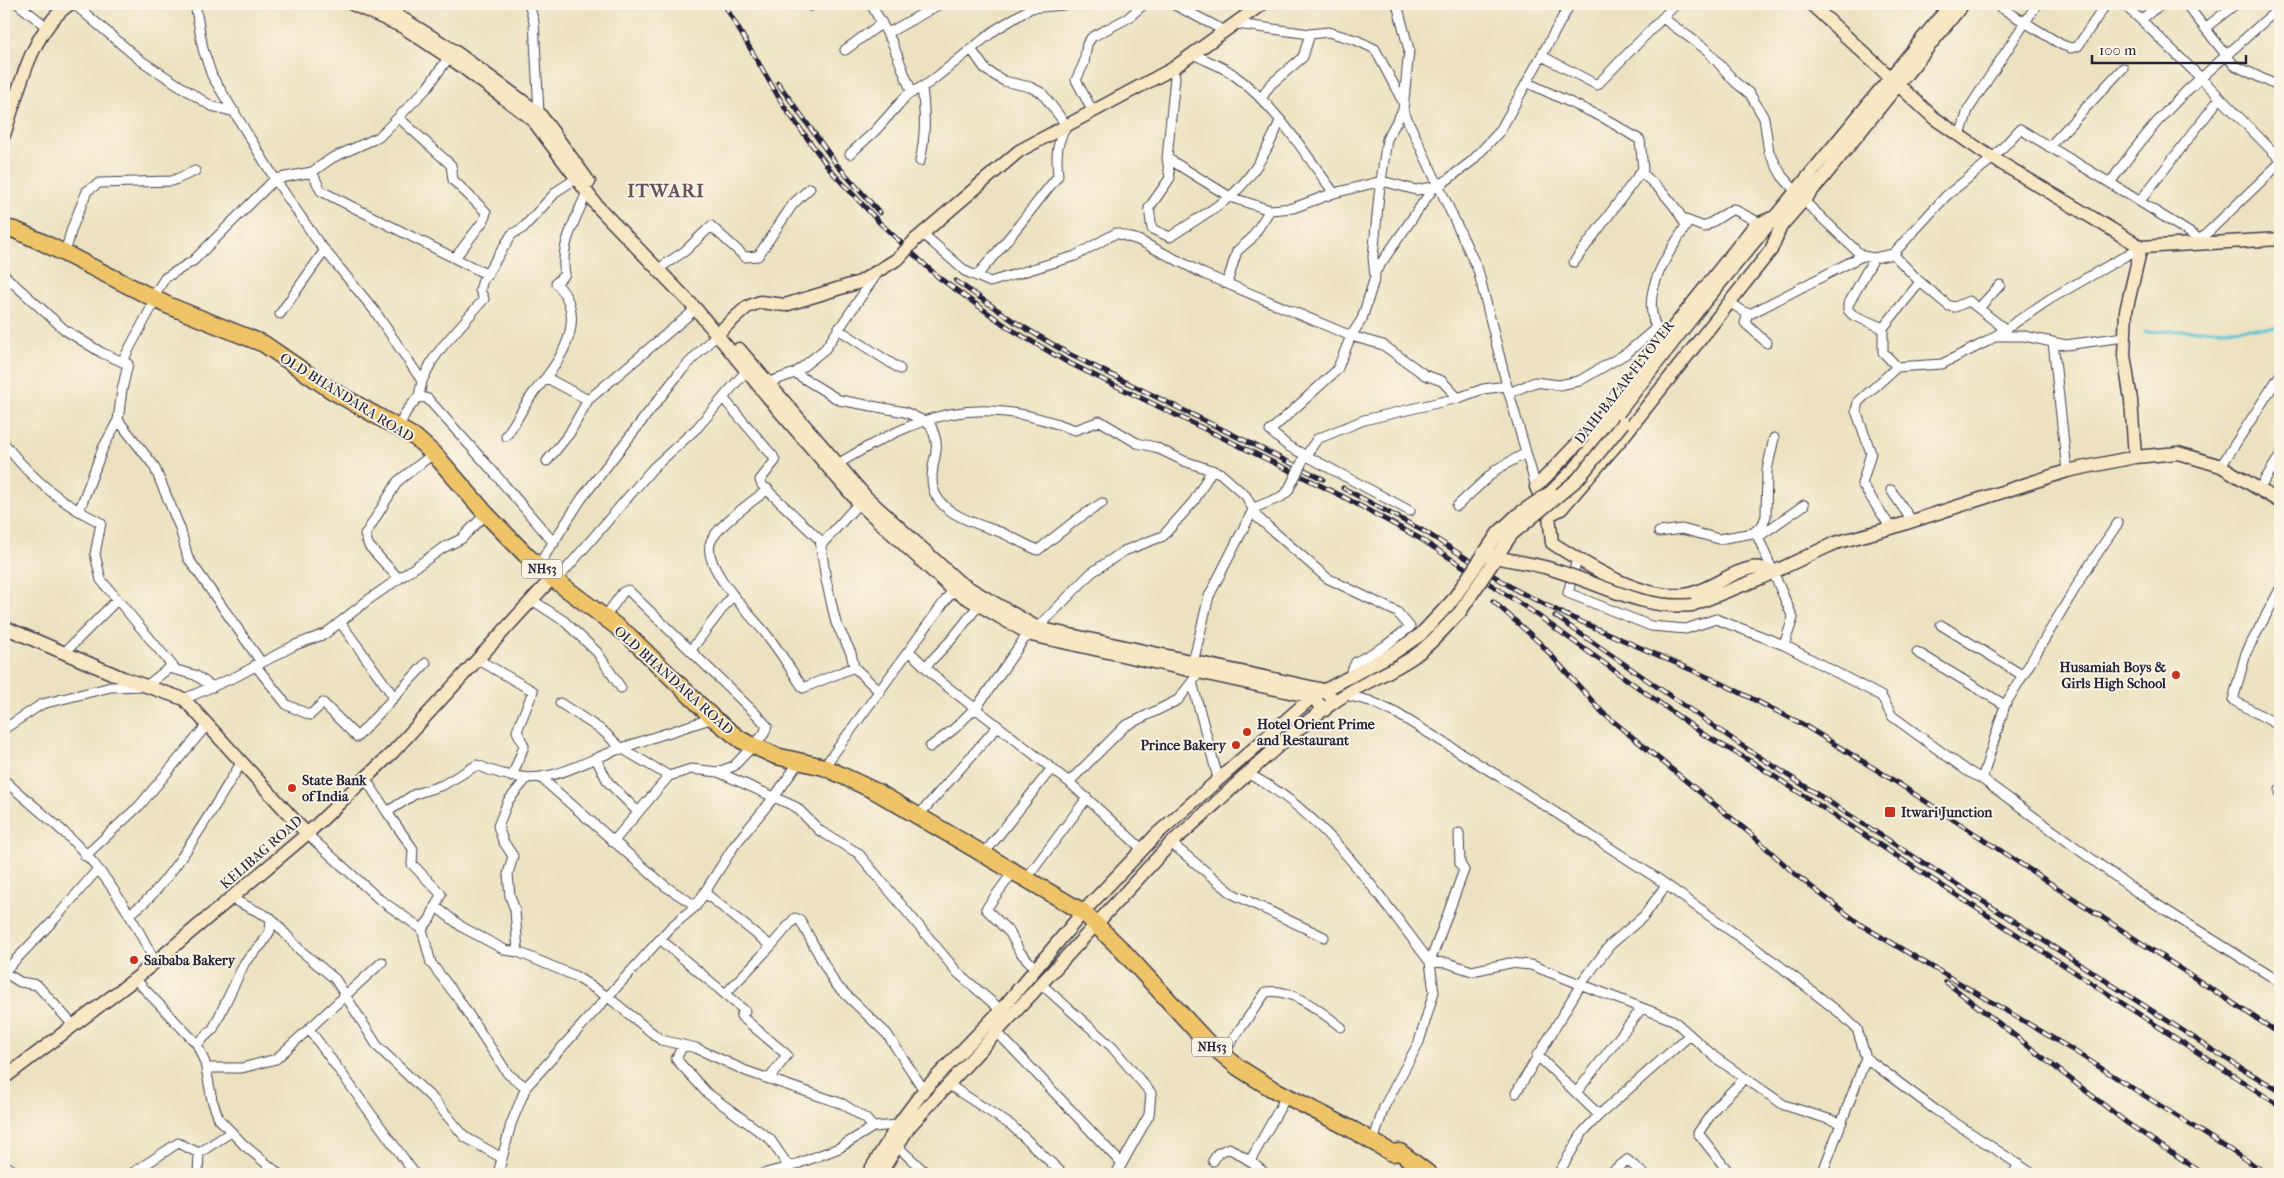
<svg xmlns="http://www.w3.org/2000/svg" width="2284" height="1178" font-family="'IM FELL French Canon',serif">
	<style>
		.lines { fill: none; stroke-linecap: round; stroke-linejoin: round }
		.stream { stroke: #57c0d3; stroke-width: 3 }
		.street-casing { stroke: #403f4f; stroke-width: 11 }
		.secondary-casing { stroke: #403f4f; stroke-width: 15 }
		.highway-casing { stroke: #403f4f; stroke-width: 19 }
		.street { stroke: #fff; stroke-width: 9 }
		.secondary { stroke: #f9e7c3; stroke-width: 12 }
		.highway { stroke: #efc469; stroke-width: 16 }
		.rail-casing { stroke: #22223b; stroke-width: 5 }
		.rail { stroke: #fcf5e5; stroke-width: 3; stroke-dasharray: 9; stroke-linecap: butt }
		.street-bridge-casing { stroke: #403f4f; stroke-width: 11; stroke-linecap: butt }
		.secondary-bridge-casing { stroke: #403f4f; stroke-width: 15; stroke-linecap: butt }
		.street-bridge { stroke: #fff; stroke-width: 9 }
		.secondary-bridge { stroke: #f9e7c3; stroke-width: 12 }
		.poi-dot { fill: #c8321e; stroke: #fcf5e5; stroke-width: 2 }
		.labels { text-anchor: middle; stroke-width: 4; stroke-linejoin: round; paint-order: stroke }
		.shield { fill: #fcf5e5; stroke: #63616e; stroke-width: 1 }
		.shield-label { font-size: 12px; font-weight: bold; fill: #22223b }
		.street-label { font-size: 14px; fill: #22223b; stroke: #fcf5e5 }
		.poi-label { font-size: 14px; font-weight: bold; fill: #22223b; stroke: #fcf5e5; text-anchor: start }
		.district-label { font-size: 19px; font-weight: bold; letter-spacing: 1px; fill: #6a505e; stroke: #fcf5e5 }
	</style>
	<rect width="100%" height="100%" fill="#fcf5e5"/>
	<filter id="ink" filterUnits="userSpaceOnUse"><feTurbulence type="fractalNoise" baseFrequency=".02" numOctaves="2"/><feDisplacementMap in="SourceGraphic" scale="10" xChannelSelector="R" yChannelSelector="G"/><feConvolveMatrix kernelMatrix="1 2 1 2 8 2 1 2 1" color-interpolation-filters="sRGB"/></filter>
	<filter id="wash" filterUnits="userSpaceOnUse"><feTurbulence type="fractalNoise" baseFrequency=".0096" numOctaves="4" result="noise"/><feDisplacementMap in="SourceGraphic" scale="20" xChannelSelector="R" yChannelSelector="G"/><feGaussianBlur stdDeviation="1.12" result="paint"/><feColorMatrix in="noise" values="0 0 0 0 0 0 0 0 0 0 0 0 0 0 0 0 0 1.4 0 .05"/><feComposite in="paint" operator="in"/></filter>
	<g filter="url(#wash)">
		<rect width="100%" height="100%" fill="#ece2c1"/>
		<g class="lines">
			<path class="stream" d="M2145,332L2280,327"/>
		</g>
	</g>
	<g filter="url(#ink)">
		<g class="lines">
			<g class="street-casing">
				<path id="street" d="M18,4L48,28
					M74,4L140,60L211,106L235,112
					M195,4L203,49L212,76L275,179L312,172L332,158L379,137L427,88L449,57
					M529,4L534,22L539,113
					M809,4L810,6L814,4
					M871,4L892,42L912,93
					M1173,4L1225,31
					M1397,4L1409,50L1403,110L1387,139L1379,195L1373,257L1375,277L1362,319L1351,336L1337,370L1270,431L1288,446L1410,511
					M1995,4L2062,45L2071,48L2078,46L2106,4
					M2123,4L2141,20
					M2147,4L2153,10L2163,4
					M2186,4L2234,65L2280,87
					M2280,7L2201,78L2280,159
					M2153,10L2141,20L2201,78C2165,109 2137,144 2110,183L2206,243
					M1664,19L1707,50L1735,82L1750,94L1764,118L1769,152L1782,176L1804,201L1862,256L1874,258L1893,254L1946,196L1993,158L2020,129L2110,183
					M1237,24L1310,34L1328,32L1356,40L1375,49L1403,102
					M2205,28L2236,4
					M888,33L940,4
					M971,49L986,70L1004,81L1030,87L1042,93L1067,126C1056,142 1056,156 1058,176C1031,209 1006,244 976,276
					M845,50L882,23
					M1193,54C1206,61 1223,66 1234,75C1276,106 1304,152 1334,193L1382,181L1416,190L1439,186L1472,161L1500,131L1570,4
					M1542,56L1597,85L1676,4
					M1172,69L1175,77L1167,158L1170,178L1149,208L1152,229L1170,237C1189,224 1210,212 1228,198C1252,180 1269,147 1280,121
					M1528,83L1604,118L1640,140L1643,169L1574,262
					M1261,99L1270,85L1303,57L1310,34
					M1403,110L1478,270L1507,386L1536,487
					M1093,112L1076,80L1084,63L1087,44L1092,37L1128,18L1144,4
					M399,118L451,165L453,180L486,212L484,220L455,258
					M1960,136L1968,110L2037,4
					M2049,147L2123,68
					M850,154L875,131L907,95L929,83L995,30L1031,8L1073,4
					M1167,158L1230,197L1270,210
					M920,161C926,135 925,113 922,87
					M312,172L321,191L488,275
					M1641,172C1659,188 1676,204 1686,226C1665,259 1634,301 1663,339
					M2140,201L2220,98
					M1683,219L1704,227L1733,209L1760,223
					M923,234L965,271L990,282L1075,256L1116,233L1138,240L1204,274L1351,336L1383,345L1425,375L1442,381L1458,398
					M2201,239L2280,163
					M65,253L72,228L87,191L99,183L172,181L195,171
					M1893,254L1920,282L1949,306L1955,307L1969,301L2005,329
					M1874,258L1848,305V310L1853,315L1883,328
					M664,265L685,251L711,226L745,257L758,256L793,204L810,188
					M1375,272L1434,187
					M4,275L65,330L102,353L128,364L122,390L118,420L154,466L180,528L188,558L261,662
					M1920,282L1883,328V352L1897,367L1942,364L1988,341L2050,299L2141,247
					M1227,283L1237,251L1251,239L1270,210L1293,208L1334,193
					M153,297L165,278L193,261L275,179L318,242L374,310L422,381
					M1729,302L1746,313H1752L1862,256
					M1979,308L2000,285
					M1748,313L1745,323L1767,343
					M280,314L325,250
					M838,329L900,369
					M1995,336H2024L2066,345L2124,337
					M2053,342L2067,471
					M122,362L156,299
					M795,373L839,400L905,412L930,424C943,451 932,454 932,479C932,513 975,523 1000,532C1013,537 1025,545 1038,550L1076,520L1102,503
					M547,378L588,400L696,309
					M764,384L795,373L825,349L876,275
					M1509,393L1535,382L1559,385L1579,381L1627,353L1655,329
					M419,396L428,399L490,468L554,543
					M723,398L773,456L775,461L760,480L762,485L820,540L826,580L836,623L851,653L854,667L880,692
					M118,420L103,448L79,511L101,523L95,554L101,580L176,670
					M398,428L406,412L419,396L422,381L432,361L443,346L484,299L480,290L483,280L512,234L523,228L557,191L577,178
					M506,436C516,422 524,405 535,391C561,361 590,318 556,283L565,274C559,246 577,217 587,192
					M4,443C25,471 49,493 79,511
					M1304,459L1317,439L1364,420L1458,398L1483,389L1507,386
					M547,461L569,434L588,400
					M836,465C924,412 976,393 1075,430L1100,421L1137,443L1155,447L1184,461L1220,473L1246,496L1257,517L1327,578L1397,612L1410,627L1385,646L1356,662L1349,677
					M2221,466L2280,375
					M768,489C752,502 719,524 711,541C700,566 752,616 766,634C780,651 791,670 803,688L854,667
					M2259,489L2280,456
					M1891,490L1912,521
					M1457,506L1497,469L1526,453
					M1891,528L1862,484L1871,453L1856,411L1858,402L1897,367
					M1659,532L1682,529L1719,539L1753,533L1758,537L1793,618L1784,645
					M1753,533L1763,524L1766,516L1767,470L1774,438
					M1758,537L1804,505
					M821,545L859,503
					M1577,559L1568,593L1651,626L1686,629L1716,619L1784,645L1881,696L1892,716L1966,770L1982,779L2137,892L2280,982
					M538,566L582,498L680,372L717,334
					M399,579L369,546L365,535L398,481L433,454
					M556,581L653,468L697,428L747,370
					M2280,589L2246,653L2233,700L2280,726
					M532,600L564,621L597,652L621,688
					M340,622L394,697
					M1941,625L2022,675
					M691,650L732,596
					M909,651L940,681L998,726
					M1917,652L2005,705
					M64,653L117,600
					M477,659L533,691L517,731L524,746L512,777
					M255,665L287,705L310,715L323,703L357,737L426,663
					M925,667L952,639L978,606
					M1192,667L1209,596L1254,508L1281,497L1288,491
					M1192,682L1218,778
					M1346,695L1370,701L1396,713L1513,785L1658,879L1780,966L1841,1014L1857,1029L1866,1058
					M184,699L237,676L295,645L325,634L368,600L443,548L461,539L486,514
					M560,703L603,731L621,748L669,776L691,769L718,772L734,766L764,734L767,726L758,716L628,590L623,592L605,617
					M4,729L42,704L111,687L146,686L169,668L195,675L213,687
					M930,747L954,729L979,704L1024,639L1031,635L1091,573L1124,551L1163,536L1194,501L1212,470
					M596,759L608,782L638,812
					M824,767L953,590
					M718,772L796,807L820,831L858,853L958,973L1001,1010
					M1248,774C1324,811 1379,896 1430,962
					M367,777V781L387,812L415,794L443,785L477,765C542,793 564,769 622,748C653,737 683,728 713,718
					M540,777L665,886L696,906
					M1982,779L2005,705L2085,572L2118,523
					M4,780C36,809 73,836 99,870C122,899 139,930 155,962
					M2280,790V794
					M387,812L413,849L412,864L441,894L430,919L422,929
					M918,816L998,726L1069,782
					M307,834L379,899L422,929L431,963L457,997L508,1074L526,1087
					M613,842L669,776
					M1171,843L1233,894L1324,937
					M1142,849L1069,782L1125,726L1178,700L1198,674L1200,667
					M983,855L1052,768
					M85,856L140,805L207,725
					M1013,872L986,909L1010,933L1020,952L1036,969
					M1026,879L1087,798
					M705,893L771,946L725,994L745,1011L741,1016L787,1055L769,1079
					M230,898L271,918L270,931L262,944L245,962L213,1029L197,1044L205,1063L212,1100L219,1119L244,1145L279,1174
					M435,906L462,927L505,950L518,952L575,976L608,997L661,1040L696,1048L746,1071L843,1104L866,1119L873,1127
					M130,913C165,895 218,799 242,762
					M271,918L300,950L335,979L378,1047L433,1099L465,1137L502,1158
					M660,939L725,994
					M771,946L795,918L800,920L835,984L887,1034L924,1090
					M518,952L515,910L510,896L508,874L513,856L503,841L498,826L508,801L527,778
					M1430,962L1464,870L1460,864L1459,833
					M4,972L54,920L98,869
					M4,972L20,982L37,985L73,1025
					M135,979L197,1044
					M1041,984L1112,1047L1151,1093L1149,1115L1116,1174
					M309,1029L415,1174
					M997,1032L1122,1164
					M683,1045L676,1059L707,1093L770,1139L789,1167
					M1222,1055L1266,992C1293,988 1320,1011 1341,1027
					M1537,1055L1599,1115L1583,1132L1558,1174
					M206,1068H242L276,1059L382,962
					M949,1085L1012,1126L1063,1174
					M1516,1093L1581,984L1610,945L1644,916L1666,885
					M1576,1093L1642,1008
					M1599,1115L1690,1035
					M1373,1142L1384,1107L1419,1042L1434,992L1430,962L1448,963L1472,971L1510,963L1531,965L1673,1020L1716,1058L1784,1105L1841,1123
					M897,1146L927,1174
					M1213,1161L1218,1153L1229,1148L1250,1161L1286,1097
					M1250,1161L1266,1174
					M4,1165L20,1174
					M131,1174L178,1143L199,1153L231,1132
					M198,1174L199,1153
					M498,1174L511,1124L526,1087L671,927L696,906L734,846L775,796L799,762
					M762,1174L789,1167L839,1148L873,1127L898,1125
					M1401,1174L1405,1169
					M1609,1174L1627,1160L1644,1174
					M1730,1174L1698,1133L1716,1107L1745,1078
					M1822,1174L1866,1058L1934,1109L2033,1174
					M2013,1174L2019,1164"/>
			</g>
			<g class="secondary-casing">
				<path id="secondary" d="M352,4L403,27L457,63L532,119L598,207L696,309L777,408L859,503L953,590L1031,635L1312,697L1325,710
					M1811,4L1934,118L1986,154L2141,247L2280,239
					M389,10L453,50L539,113L589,182
					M4,135C18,93 31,30 70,4
					M915,240L1019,151L1172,69L1262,4
					M717,334L747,307L760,302L785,305L860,282L899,258
					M739,349L866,497L959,582L984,597L1038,628L1324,690L1335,701
					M2135,457L2131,400L2124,355L2126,311L2141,247
					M1551,492L1577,466L1702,305L1951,4
					M1549,515L1561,509L1622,438L1771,250L1781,226L1823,178L1963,4
					M1774,572C1768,570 1759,566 1752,568C1730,572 1711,589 1689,594C1645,603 1587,565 1552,543L1549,515L1536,487L1597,423L1755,225L1777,216
					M1692,605L1761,578L1835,543L1891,528L2067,471L2135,457L2178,453L2221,466L2280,502
					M4,627L123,678L184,699L307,834
					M4,1078L135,979L307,834L393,752L552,578
					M868,1174L898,1125L924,1090L1001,1010L1083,912L1158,833L1312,697L1392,654L1420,635L1452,601
					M880,1174L909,1127L1171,843C1226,797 1275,743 1334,702C1359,684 1388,674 1413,657C1431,645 1445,627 1460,612"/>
			</g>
			<g class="highway-casing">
				<path id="highway" d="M4,228L15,230L42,242L167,305L264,344L331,390L416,438L437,457L486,514L525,554L552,578L628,635L713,718L741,740L776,756L824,767L877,792L1083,912L1122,950L1205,1040L1239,1068L1271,1088L1353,1130L1392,1153L1400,1152L1429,1174"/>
			</g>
			<use href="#street" class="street"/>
			<use href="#secondary" class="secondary"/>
			<use href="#highway" class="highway"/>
			<g class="rail-casing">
				<path id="rail" d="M724,4L785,108L832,172L880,223L938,277L1009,328L1067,362L1342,496L1419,538L1530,610L1703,734L1757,765L2280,1106
					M778,83L837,165L880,213
					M956,281L1015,322L1069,354L1323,479
					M1343,488L1427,533L1516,590L1568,616L1719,682L1802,724L1893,780L2280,1034
					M1493,601L1541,644L1603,713L1752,835L1796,875L1861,925L2071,1049L2268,1174
					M1555,616L1741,745L2236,1065L2280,1091
					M1946,982L2127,1123L2204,1174"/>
			</g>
			<use href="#rail" class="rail"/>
			<g class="street-bridge-casing">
				<path id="street-bridge" d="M1288,491L1302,462"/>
			</g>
			<g class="secondary-bridge-casing">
				<path id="secondary-bridge" d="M899,258L915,240
					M1483,553C1505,561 1528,562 1551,569C1598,582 1641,610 1692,605
					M1452,601L1498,533L1517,515L1551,492
					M1460,612L1511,535L1578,479L1623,423"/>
			</g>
			<use href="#street-bridge" class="street-bridge"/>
			<use href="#secondary-bridge" class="secondary-bridge"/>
		</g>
	</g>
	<g class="poi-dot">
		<circle cx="2176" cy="675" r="5"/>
		<circle cx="1247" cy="732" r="5"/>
		<circle cx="1236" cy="745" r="5"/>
		<circle cx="292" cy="788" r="5"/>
		<rect x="1884" y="806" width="12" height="12" rx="2.5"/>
		<circle cx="134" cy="960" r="5"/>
	</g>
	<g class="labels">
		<g class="shield">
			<rect x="522" y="559.5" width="40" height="19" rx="4"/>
			<rect x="1192" y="1037.5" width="40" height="19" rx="4"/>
		</g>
		<g class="shield-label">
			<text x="542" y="573">NH53</text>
			<text x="1212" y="1051">NH53</text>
		</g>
		<g class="street-label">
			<text transform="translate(1624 382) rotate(-52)" y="5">DAHI BAZAR FLYOVER</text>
			<text transform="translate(347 397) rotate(32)" y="5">OLD BHANDARA ROAD</text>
			<text transform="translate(674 680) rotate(42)" y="5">OLD BHANDARA ROAD</text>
			<text transform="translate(261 852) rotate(-41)" y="5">KELIBAG ROAD</text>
		</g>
		<g class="poi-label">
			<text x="2166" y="672" text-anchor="end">Husamiah Boys &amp;<tspan x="2166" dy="16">Girls High School</tspan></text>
			<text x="1257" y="729">Hotel Orient Prime<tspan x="1257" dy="16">and Restaurant</tspan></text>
			<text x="1226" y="750" text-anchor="end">Prince Bakery</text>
			<text x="302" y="785">State Bank<tspan x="302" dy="16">of India</tspan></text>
			<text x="1901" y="817">Itwari Junction</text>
			<text x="144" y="965">Saibaba Bakery</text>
		</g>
		<g class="district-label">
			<text x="666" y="197">ITWARI</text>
		</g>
	</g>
	<rect width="2284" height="1178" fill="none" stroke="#fcf5e5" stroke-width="20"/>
	<path d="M2092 55v8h154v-8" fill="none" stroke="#22223b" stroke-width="2.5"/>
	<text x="2099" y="55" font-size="15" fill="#22223b" stroke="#fcf5e5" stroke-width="4" paint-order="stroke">100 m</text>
</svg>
